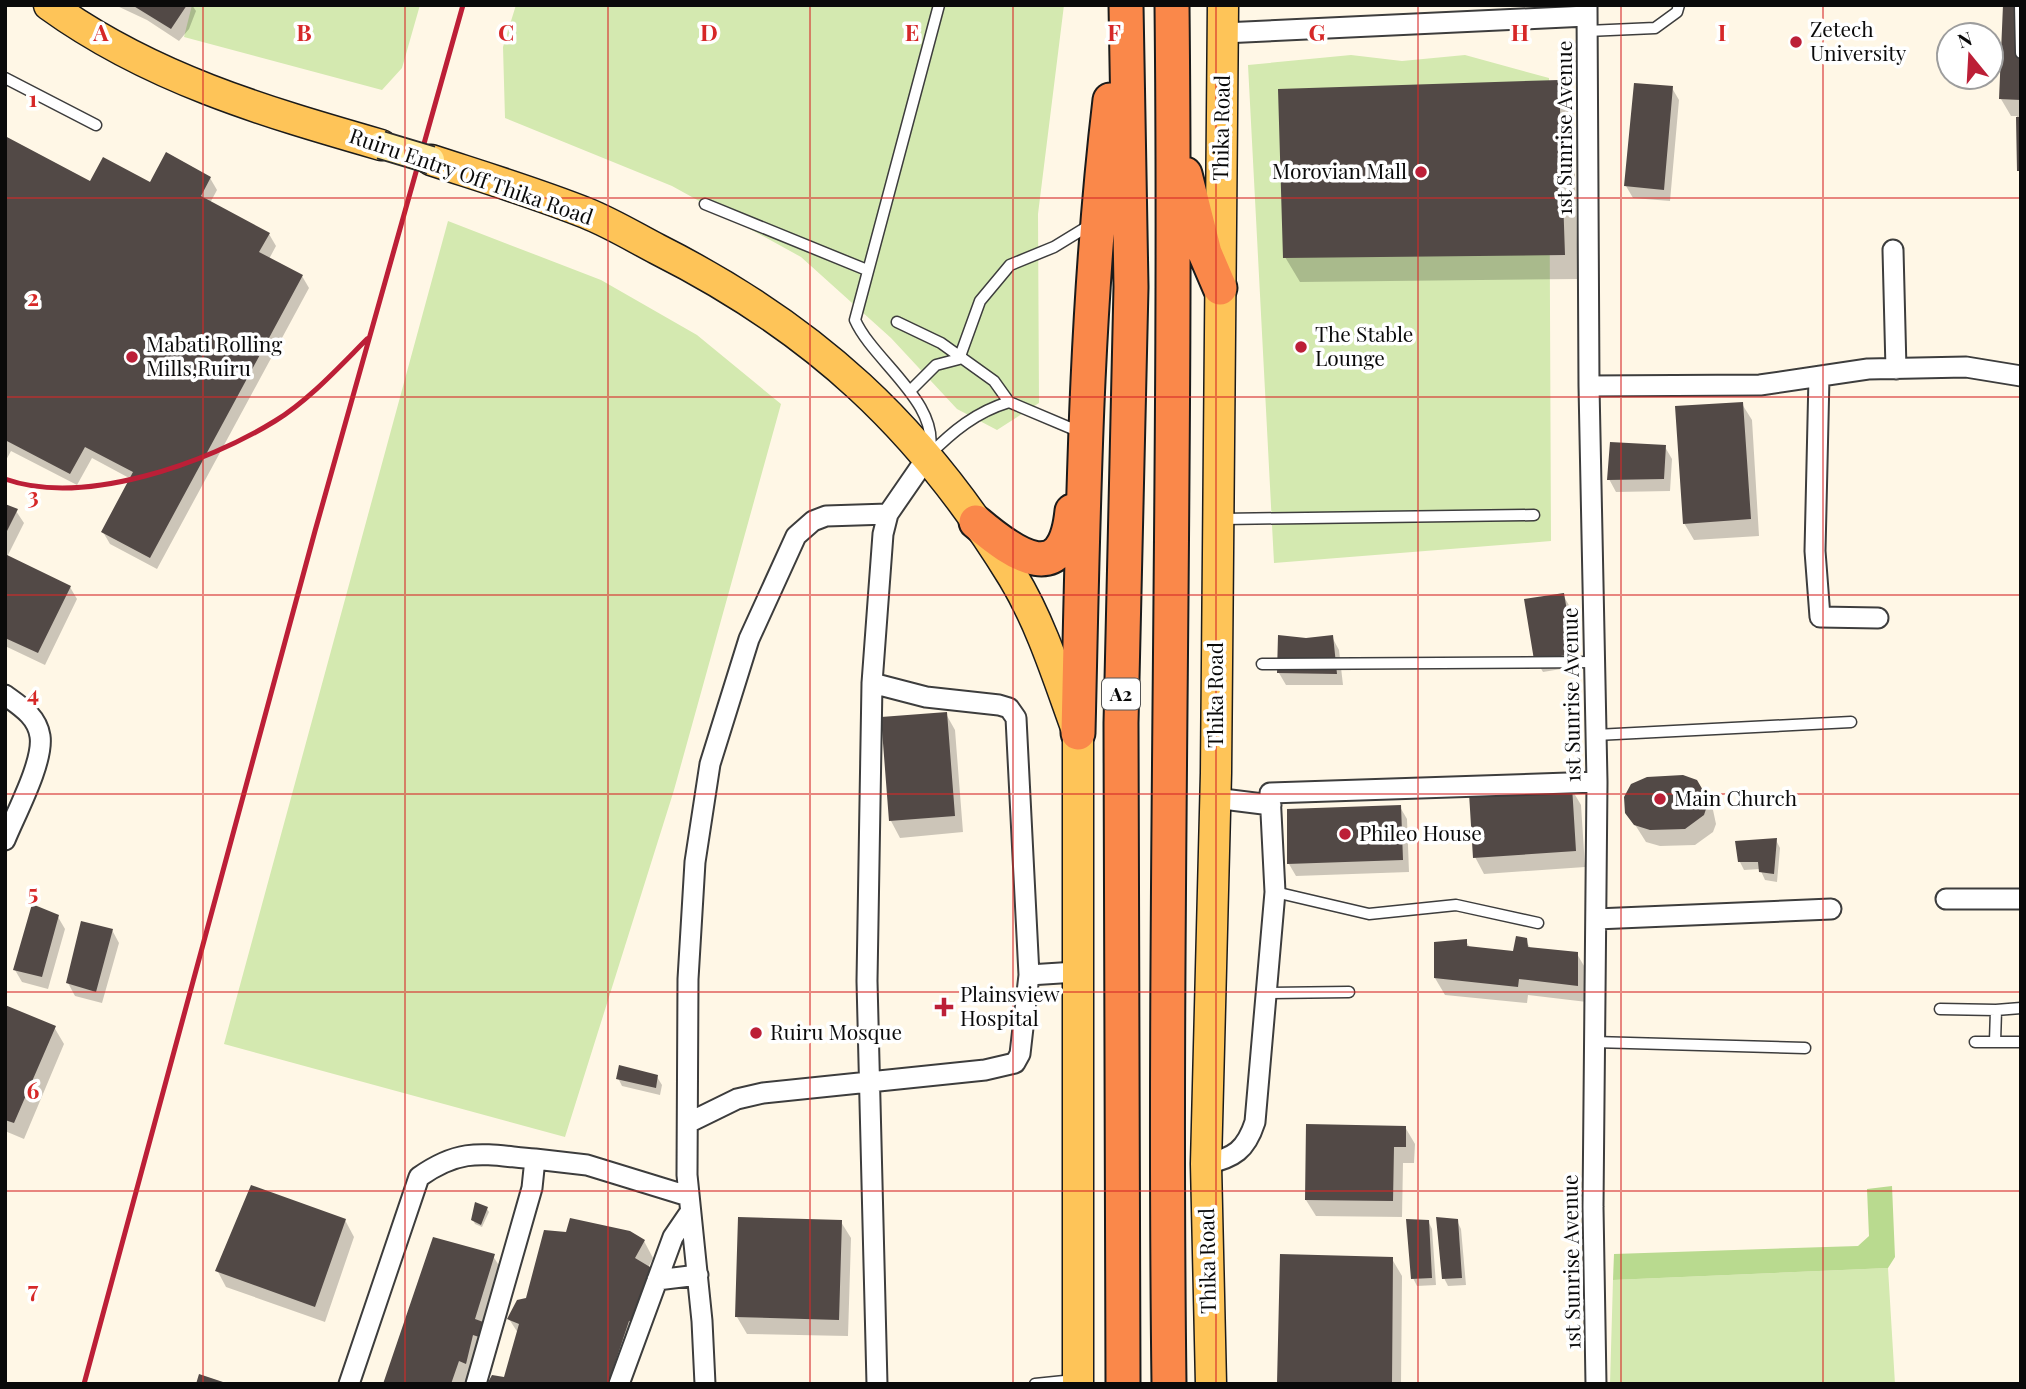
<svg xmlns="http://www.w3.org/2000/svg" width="2026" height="1389" font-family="'Playfair Display',serif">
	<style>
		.green { fill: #d4e9b0 }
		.forest { fill: #b9da8f }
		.shadow { fill: #0003 }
		.building { fill: #524946 }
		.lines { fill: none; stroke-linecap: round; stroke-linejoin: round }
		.lane-casing { stroke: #3d3d3d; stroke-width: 13 }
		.street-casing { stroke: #3d3d3d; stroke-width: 23 }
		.primary-casing { stroke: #1b1b1b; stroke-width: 33 }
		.highway-casing { stroke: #1b1b1b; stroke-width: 37 }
		.lane { stroke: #fff; stroke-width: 10 }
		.street { stroke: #fff; stroke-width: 19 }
		.primary { stroke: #fec458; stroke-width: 30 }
		.highway { stroke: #fa884a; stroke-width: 33 }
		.rail { stroke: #bc1f37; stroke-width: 5 }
		.secondary-bridge-casing { stroke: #2c2c2c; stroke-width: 30; stroke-linecap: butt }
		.secondary-bridge { stroke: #ffeba1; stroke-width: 26 }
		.grid { fill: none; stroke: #d62828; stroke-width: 2; stroke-opacity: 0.55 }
		.poi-dot { fill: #bc1f37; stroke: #fff; stroke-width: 2.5 }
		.labels { text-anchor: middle; stroke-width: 7; stroke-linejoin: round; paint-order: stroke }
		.shield { fill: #fff; stroke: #545454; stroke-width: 2 }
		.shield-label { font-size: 19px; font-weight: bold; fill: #0a0a0a }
		.poi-label { font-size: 21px; fill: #0a0a0a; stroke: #fff; text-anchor: start }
		.street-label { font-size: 21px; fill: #0a0a0a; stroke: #fff }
		.grid-label { font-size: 23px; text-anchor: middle; font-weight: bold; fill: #d62828; stroke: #fff; stroke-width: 7; stroke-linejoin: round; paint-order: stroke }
	</style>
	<rect width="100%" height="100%" fill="#fff7e6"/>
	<path class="green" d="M192,5H420L402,68L382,90L184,37Z
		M516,5H1064L1038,214L1039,403L997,430L957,409L891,338L801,257L672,186L505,118L503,47Z
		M1351,55L1402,61L1465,55L1549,78L1551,541L1274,563L1248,65Z
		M448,221L601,280L697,335L781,404L674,790L565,1137L224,1044Z
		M1888,1268L1895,1384H1610L1613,1280Z"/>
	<path class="forest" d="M1892,1186L1895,1257L1888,1268L1613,1280L1614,1254L1858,1246L1869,1236L1867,1189Z"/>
	<path class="shadow" d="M115,5H192L196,11L189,29L179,41L147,20Z
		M2021,5V173L2017,116H2011L2001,99Z
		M1558,82L1573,107L1578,279L1300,282L1285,257Z
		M1672,88L1679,100L1670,201L1633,198L1626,186Z
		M5,138L91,183L150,184L210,178L217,190L210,203L269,234L276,246L269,259L302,276L309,288L157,569L110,544L103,532L131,479L92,458L77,485L11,451L5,462Z
		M1742,404L1752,420L1759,536L1694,540L1684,523Z
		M1665,447L1672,459L1670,491L1616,492L1609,479Z
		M5,505L16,511L24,523L7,557L70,587L77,599L45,665L5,646Z
		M1563,595L1570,607L1579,666L1543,672L1536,660Z
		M1332,637L1339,650L1343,685H1286L1279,673L1306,639Z
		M946,714L955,730L963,832L900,838L891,821L883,719Z
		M1571,788L1581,805L1585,867L1484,874L1475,857Z
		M1703,793L1713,810L1716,824L1713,832L1695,845L1660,846L1646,842L1627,812Z
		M1400,807L1407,819L1409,872L1296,876L1289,864Z
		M1776,840L1780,848L1777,882L1765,880L1760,869L1744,870L1740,862Z
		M58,917L65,929L48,989L22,982L15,970Z
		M112,930L119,943L102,1003L75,996L68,983Z
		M1525,940L1531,949L1577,954L1587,971V1002L1528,995L1527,1003L1445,995L1435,978L1466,941L1470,948L1514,953Z
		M5,1007L54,1027L64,1044L24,1139L5,1131Z
		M657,1077L662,1085L660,1095L622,1086L618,1078Z
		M1405,1127L1415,1144L1414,1163H1403L1402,1217L1316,1216L1306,1200Z
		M487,1209L489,1212L482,1227L475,1224L473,1220Z
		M345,1220L354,1237L325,1322L226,1287L217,1270Z
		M1428,1221L1432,1229L1436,1285L1417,1286L1413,1278Z
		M1457,1221L1461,1229L1466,1285L1448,1286L1444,1278Z
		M841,1222L851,1238L848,1336L747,1334L737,1317Z
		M644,1241L653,1258L648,1268L663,1288L647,1336L639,1337L622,1384H490L505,1379L518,1333L509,1319L527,1300Z
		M493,1256L503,1272L466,1384H385Z
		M1392,1259L1402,1276L1401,1384H1279Z"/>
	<path class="building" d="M132,5H187L171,29Z
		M2003,5H2021V100L1999,99Z
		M1559,80L1565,255L1283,258L1278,89Z
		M1634,83L1673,86L1664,190L1624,186Z
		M2016,117H2021V171H2017Z
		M5,136L90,181L103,157L150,182L166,152L211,177L201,196L270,233L259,252L303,275L150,558L101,532L133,472L85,447L70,474L5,440Z
		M1743,402L1751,519L1683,524L1675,406Z
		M1610,442L1666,445L1664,479L1607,480Z
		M5,504L18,509L5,535Z
		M5,554L71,586L38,653L5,638Z
		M1564,593L1574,654L1534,660L1524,599Z
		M1278,635L1306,638L1333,635L1337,674L1277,673Z
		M947,712L955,816L889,821L881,717Z
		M1683,775L1697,780L1704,792L1707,806L1704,815L1685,829L1650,830L1634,825L1625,813L1624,797L1631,784L1647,777Z
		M1572,786L1576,851L1473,858L1469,793Z
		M1401,805L1403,860L1287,864V809Z
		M1777,838L1774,874L1759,872L1758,862H1738L1735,841Z
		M32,904L59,915L42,977L13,970Z
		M81,921L113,929L96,992L66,983Z
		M1516,936L1527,938L1528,947L1578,952V986L1519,979L1518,987L1434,978V942L1467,939V946L1513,951Z
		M5,1005L56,1026L14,1123L5,1120Z
		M619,1065L658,1075L656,1088L616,1079Z
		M1306,1124L1406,1126V1147H1394L1393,1201L1305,1200Z
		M251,1185L346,1219L315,1307L215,1271Z
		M475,1202L488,1207L481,1225L471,1220Z
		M738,1217L842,1220L839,1320L735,1317Z
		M1436,1217L1458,1219L1462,1278L1442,1279Z
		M570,1218L630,1231L645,1240L635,1258L655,1270L638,1320L629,1321L608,1384H487L492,1375L504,1377L519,1324L507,1319L517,1300L526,1298L544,1230L566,1232Z
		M1406,1219L1429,1220L1432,1278L1411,1279Z
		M433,1237L495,1254L475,1319L486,1323L482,1338L473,1335L466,1364L459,1361L451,1384H383Z
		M1280,1254L1393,1257L1392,1384H1277Z
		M199,1374L226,1383V1384H196Z"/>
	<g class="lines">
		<g class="lane-casing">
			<path id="lane" d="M2020,5L2021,53
				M1587,31L1655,28L1677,12L1679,5
				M5,78L96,125
				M705,204L867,270
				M897,322L941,343L994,381L1009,402L1080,432
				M910,391L936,365L959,359L980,301L1010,265L1054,247L1090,225
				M929,453C942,404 873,361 855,320L939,5
				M928,456C953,431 976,412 1009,402
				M1222,519L1534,515
				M1262,664L1595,662
				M1596,735L1851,722
				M1275,892L1369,914L1456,905L1538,923
				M1266,993L1349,992
				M1940,1009L1996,1010L1995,1042
				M1996,1010L2021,1008
				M1594,1042L1805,1048
				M1975,1042H2021
				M1035,1384L1074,1380"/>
		</g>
		<g class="street-casing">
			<path id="street" d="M1587,5L1589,386L1597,782L1593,1207L1596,1384
				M1223,33L1587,16
				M1893,250L1896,369
				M1819,377L1815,551L1820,617L1878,618
				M1589,386L1760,385L1868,369L1966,367L2021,376
				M5,695C20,706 37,716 40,736C44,762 15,815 5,840
				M1215,798L1271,805
				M1946,899H2021
				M1596,919L1831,909
				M1029,975L1076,972
				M688,1123L737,1099L763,1093L985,1070L1015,1063L1020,1054L1029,975L1016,718L1009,708L999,705L926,697L872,683
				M535,1159L587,1165L688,1196
				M1206,1164C1234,1158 1246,1150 1255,1122L1275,892L1270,793L1597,782
				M657,1280L698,1275
				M349,1384L419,1177C463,1146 485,1155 535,1159L532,1188L476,1384
				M619,1384L673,1237L688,1215
				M705,1384L702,1321L687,1175L688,979L695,862L710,764L749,639L796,536L813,521L826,516L888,514
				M877,1384L867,981L872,683L883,534L888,514L928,456"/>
		</g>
		<g class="primary-casing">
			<path id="primary" d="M49,5C150,78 263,111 381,145
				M431,160C483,177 536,193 586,213C611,223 634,237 657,249C814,328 921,427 1013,577C1042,625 1059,681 1078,733V1384
				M1211,1384L1206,1164L1216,773L1223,5"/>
		</g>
		<g class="highway-casing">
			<path id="highway" d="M1185,174L1205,253L1220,288
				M976,522C1016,556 1064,589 1072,511
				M1078,733C1083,521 1085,310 1110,100
				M1123,1384L1121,723L1131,287L1126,5
				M1169,1384C1163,924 1177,465 1172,5"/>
		</g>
		<use href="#lane" class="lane"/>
		<use href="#street" class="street"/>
		<use href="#primary" class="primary"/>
		<use href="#highway" class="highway"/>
		<path class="rail" d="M5,479C84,507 207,463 275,421C309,400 339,367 367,339
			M84,1384L315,531L463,5"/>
		<g class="secondary-bridge-casing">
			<path id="secondary-bridge" d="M381,145L431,160"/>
		</g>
		<use href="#secondary-bridge" class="secondary-bridge"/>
	</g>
	<path class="grid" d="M203,5V1384M405,5V1384M608,5V1384M810,5V1384M1013,5V1384M1216,5V1384M1418,5V1384M1621,5V1384M1823,5V1384M5,198H2021M5,397H2021M5,595H2021M5,794H2021M5,992H2021M5,1191H2021"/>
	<g class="poi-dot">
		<circle cx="1796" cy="42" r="7"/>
		<circle cx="1421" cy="172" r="7"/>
		<circle cx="1301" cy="347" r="7"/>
		<circle cx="132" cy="357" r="7"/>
		<circle cx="1660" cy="799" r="7"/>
		<circle cx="1345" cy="834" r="7"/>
		<path d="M940.5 996.5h7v7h7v7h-7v7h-7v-7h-7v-7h7z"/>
		<circle cx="756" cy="1033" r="7"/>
	</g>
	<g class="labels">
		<rect class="shield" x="1102" y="678.5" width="38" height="31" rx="5"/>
		<g class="shield-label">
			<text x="1121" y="701">A2</text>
		</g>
		<g class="poi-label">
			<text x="1810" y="37">Zetech<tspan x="1810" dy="24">University</tspan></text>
			<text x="1407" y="179" text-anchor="end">Morovian Mall</text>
			<text x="1315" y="342">The Stable<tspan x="1315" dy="24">Lounge</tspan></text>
			<text x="146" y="352">Mabati Rolling<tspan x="146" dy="24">Mills,Ruiru</tspan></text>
			<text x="1674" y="806">Main Church</text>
			<text x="1359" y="841">Phileo House</text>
			<text x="960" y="1002">Plainsview<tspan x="960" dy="24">Hospital</tspan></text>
			<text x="770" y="1040">Ruiru Mosque</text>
		</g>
		<g class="street-label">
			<text transform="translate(1222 128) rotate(-89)" y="7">Thika Road</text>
			<text transform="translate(1565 128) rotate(-90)" y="7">1st Sunrise Avenue</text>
			<text transform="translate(471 177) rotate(19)" y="7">Ruiru Entry Off Thika Road</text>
			<text transform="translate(1216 695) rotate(-90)" y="7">Thika Road</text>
			<text transform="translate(1572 695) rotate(-91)" y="7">1st Sunrise Avenue</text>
			<text transform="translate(1208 1261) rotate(-91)" y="7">Thika Road</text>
			<text transform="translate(1572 1262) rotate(-91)" y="7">1st Sunrise Avenue</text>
		</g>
	</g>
	<g class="grid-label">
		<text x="101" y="41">A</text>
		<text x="304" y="41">B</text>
		<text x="506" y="41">C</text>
		<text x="709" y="41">D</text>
		<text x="912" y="41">E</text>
		<text x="1114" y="41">F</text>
		<text x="1317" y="41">G</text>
		<text x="1520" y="41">H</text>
		<text x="1722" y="41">I</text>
		<text x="33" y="107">1</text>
		<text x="33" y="306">2</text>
		<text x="33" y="504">3</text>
		<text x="33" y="702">4</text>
		<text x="33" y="901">5</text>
		<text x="33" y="1099">6</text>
		<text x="33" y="1298">7</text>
	</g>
	<rect width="2026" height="1389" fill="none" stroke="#0a0a0a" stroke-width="14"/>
	<g transform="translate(1970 56) rotate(342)"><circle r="33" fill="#ffffff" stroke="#9d9d9d" stroke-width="2"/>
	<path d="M0-5L12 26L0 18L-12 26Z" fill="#bc1f37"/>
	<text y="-10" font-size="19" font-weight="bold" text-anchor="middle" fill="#0a0a0a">N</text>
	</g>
</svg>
